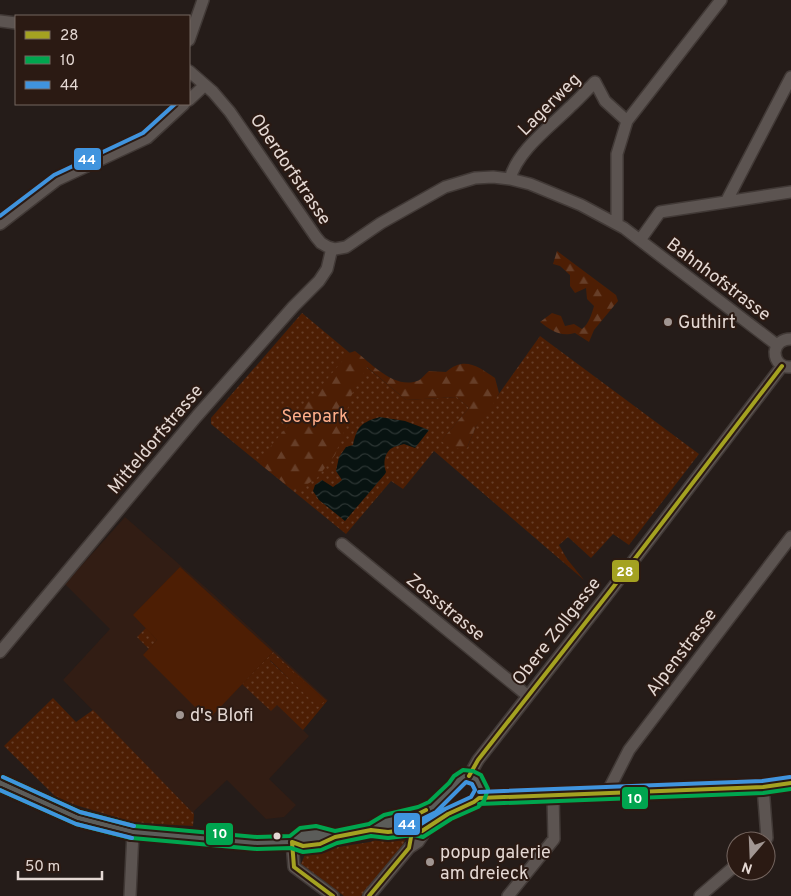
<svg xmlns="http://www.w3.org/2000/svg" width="791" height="896" font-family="Overpass,sans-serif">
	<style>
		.built { fill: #321d14 }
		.green { fill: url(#green-dots); fill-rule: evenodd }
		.forest { fill: url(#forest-firs) }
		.pitch { fill: #4d1e04 }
		.water { fill: url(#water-waves) }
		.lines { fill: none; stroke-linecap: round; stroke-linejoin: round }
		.minor-casing { stroke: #413936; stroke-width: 14 }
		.major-casing { stroke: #413936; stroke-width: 16 }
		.minor { stroke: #5c5451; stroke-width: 11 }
		.major { stroke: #5b5c59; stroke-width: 14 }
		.bus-1-casing { stroke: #2b1a13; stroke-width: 8 }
		.bus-2-casing { stroke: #2b1a13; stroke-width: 8 }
		.bus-3-casing { stroke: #2b1a13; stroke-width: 8 }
		.bus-1 { stroke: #a4a221; stroke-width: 4 }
		.bus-2 { stroke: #00a54f; stroke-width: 4 }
		.bus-3 { stroke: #4094de; stroke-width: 4 }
		.poi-dot { fill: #a19692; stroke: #2b1a13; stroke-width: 2 }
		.bus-dot { fill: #e4d8d3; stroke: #2b1a13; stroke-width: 2 }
		.labels { text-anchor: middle; stroke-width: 4; stroke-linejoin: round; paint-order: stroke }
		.street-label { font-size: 18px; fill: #e4d8d3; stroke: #2b1a13 }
		.poi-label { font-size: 18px; fill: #e4d8d3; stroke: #2b1a13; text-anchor: start }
		.park-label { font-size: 18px; fill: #fead89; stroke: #2b1a13 }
		.line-badge { stroke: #2b1a13; stroke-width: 2 }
		.badge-label { font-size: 14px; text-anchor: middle; font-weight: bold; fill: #fff }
	</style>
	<defs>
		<pattern id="green-dots" width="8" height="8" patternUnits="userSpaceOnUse" patternTransform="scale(1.25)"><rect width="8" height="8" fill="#4d1e04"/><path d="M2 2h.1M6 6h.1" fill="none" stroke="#663e28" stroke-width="1.8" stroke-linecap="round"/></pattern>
		<pattern id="forest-firs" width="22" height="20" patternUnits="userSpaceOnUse" patternTransform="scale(1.25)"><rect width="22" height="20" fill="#4d1e04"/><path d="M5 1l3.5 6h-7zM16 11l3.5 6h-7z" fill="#663e28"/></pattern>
		<pattern id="water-waves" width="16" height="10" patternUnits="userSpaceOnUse" patternTransform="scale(1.25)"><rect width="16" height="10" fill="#081311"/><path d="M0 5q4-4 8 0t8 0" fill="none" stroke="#2c3533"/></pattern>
	</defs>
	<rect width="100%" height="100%" fill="#251c19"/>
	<path class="built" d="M125,517L212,593L328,700L303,730L309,736L269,779L296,805L284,817L266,819L227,780L194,811V814L63,680L110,629L65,584Z"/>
	<path class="green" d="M302,313L406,400L457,397L469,408L442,440L452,448H467L476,426L540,336L699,454L629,545L613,534L591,558L568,537L559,545L567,559L584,580L434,451L403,489L391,481L346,534L211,424V418Z
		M146,628L157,640L149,649L137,637Z
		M273,652L327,701L303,730L277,705L271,711L242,684ZM274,656L315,693L311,699L270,661Z
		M53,698L76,722L93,710L194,814L193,826L135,823L59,800L4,746Z
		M387,836H405L406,838L400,851L361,896H344L301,864L306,852L370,842Z"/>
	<path class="forest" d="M557,251L616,295L618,301L594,330L589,342L575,333C560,337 552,331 540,322L552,313L561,316L565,326L574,324L582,329C589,324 592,313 594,306L587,299L586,288L575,293L570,286V275L560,266L553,264Z
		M355,351C372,364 394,389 417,381C421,380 425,374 429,371L446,372C464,356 478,366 495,378L499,393L491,408L476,426L467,448L452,449L441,441L469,408L457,397L406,400L367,367L349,400L344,432L335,455L317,478L295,492L260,464L270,447L349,353Z"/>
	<path class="pitch" d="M180,567L273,652L208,720L143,655L157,640L133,615Z
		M274,655L325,701L318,707L270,660Z"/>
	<path class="water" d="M380,417L405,421L429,430L415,448L404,444C401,445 395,446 392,448C384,453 383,464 386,472L385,474L345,521L319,500L313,491L315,485L322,480L333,487L342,480L336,471L339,457L346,447L353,445C357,426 362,422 380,417Z"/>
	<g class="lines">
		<g class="minor-casing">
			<path id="minor" d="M0,21L16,23
				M189,40L203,0
				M189,71L213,92L230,112L316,237L321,243L328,247L335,249L346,247L381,223L445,187L475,178L493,177L510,179L530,184L581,205L624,228L777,345
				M189,100L205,85
				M627,121L721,0
				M510,179C517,151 550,127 570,107C579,99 587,90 595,82L605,101L627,121L617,154V223
				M726,202L791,77
				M0,224L57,180L147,138L184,104
				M640,240L660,212L791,192
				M791,339C782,339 776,344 775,352C775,362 782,368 791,367
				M342,544L528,696
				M0,652L197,416L293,307L319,281L327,269L332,248
				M469,776L478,760L611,590L782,366
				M763,787L767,838L764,841
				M607,793L629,750L791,537
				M292,842L294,867L333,896
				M130,896L133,832
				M369,896L409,848L418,842L427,829
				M508,896L554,839L553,796
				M700,896L736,865"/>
		</g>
		<g class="major-casing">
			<path id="major" d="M0,783L78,818L133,832L257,843L292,842L303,846L320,844L335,837L371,830L388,832L414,829L422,831L427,829L448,814L477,800L481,793L480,784L472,777L467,776L460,779L454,787L433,807L420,813L386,821L371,830
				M479,798L694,790L763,787L791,783
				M292,842C309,829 316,832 335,837"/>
		</g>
		<use href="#minor" class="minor"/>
		<use href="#major" class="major"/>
		<g class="bus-1-casing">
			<path id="bus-1" d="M469,776L478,760L611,590L782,366
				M292,842L303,846L320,844L335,837L371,830L388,832L414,829L422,831L448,814L474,802L479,798L763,787L791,783
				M292,842L294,867L333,896
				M369,896L409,848L414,821L420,813L426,810"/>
		</g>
		<g class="bus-2-casing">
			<path id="bus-2" d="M3,777L80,812L134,826L257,837L290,836L300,828L316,826L335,831L369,824L384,815L418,807L429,802L449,783L454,776L463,770L473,771L481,775L488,789L484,801L478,807L451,819L423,837L414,835L388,838L371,836L337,843L321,850L303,852L291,848L257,849L132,838
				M0,790L76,824L131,838
				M479,804L763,793L791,789"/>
		</g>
		<g class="bus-3-casing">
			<path id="bus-3" d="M0,216L54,175L143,133L175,104
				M3,777L80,812L134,826
				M466,782L472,784L475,790L471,797L445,809L421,824L414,823L398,825L422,819L436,812Z
				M0,790L76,824L132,838
				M479,792L762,781L790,777"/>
		</g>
		<use href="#bus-1" class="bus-1"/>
		<use href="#bus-2" class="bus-2"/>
		<use href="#bus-3" class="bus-3"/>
	</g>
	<g class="poi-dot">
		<circle cx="668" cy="322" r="5"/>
		<circle cx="180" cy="715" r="5"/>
		<circle cx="430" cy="862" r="5"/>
	</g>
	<circle class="bus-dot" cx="277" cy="836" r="4.5"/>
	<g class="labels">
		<g class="street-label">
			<text transform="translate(549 104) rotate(-45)" y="6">Lagerweg</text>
			<text transform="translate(291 169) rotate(56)" y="6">Oberdorfstrasse</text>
			<text transform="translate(719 279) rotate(37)" y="6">Bahnhofstrasse</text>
			<text transform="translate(155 439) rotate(-50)" y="6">Mitteldorfstrasse</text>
			<text transform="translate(446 607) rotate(39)" y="6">Zossstrasse</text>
			<text transform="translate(556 631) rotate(-52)" y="6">Obere Zollgasse</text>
			<text transform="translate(681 652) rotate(-53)" y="6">Alpenstrasse</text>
		</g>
		<g class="poi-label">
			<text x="678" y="328">Guthirt</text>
			<text x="190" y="721">d's Blofi</text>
			<text x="440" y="858">popup galerie<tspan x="440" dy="21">am dreieck</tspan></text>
		</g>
		<g class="park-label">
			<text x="315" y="422">Seepark</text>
		</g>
	</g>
	<g class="line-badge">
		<rect x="73" y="147" width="29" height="24" rx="5" fill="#4094de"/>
		<rect x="611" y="559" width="29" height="24" rx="5" fill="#a4a221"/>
		<rect x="621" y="786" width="28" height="24" rx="5" fill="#00a54f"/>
		<rect x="393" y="812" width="28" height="24" rx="5" fill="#4094de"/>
		<rect x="205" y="822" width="29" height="24" rx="5" fill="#00a54f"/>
	</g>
	<g class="badge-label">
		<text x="87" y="164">44</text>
		<text x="625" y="576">28</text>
		<text x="635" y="803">10</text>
		<text x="407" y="829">44</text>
		<text x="220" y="838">10</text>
	</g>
	<rect x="15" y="15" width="175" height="90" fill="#2b1a13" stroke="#756660"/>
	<rect x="25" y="31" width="25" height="8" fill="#a4a221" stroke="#756660"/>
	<text x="60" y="40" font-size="15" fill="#e4d8d3">28</text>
	<rect x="25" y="56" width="25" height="8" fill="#00a54f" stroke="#756660"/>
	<text x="60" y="65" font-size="15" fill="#e4d8d3">10</text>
	<rect x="25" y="81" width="25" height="8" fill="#4094de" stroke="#756660"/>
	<text x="60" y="90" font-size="15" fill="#e4d8d3">44</text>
	<g transform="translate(751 856) rotate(199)"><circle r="24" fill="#2b1a13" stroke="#756660"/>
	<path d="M0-4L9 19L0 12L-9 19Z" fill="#a19692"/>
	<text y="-8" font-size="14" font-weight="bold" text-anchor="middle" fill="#e4d8d3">N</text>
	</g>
	<path d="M18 871v8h84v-8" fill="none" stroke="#e4d8d3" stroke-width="2.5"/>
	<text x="25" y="871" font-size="15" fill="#e4d8d3" stroke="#2b1a13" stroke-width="4" paint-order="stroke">50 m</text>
</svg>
